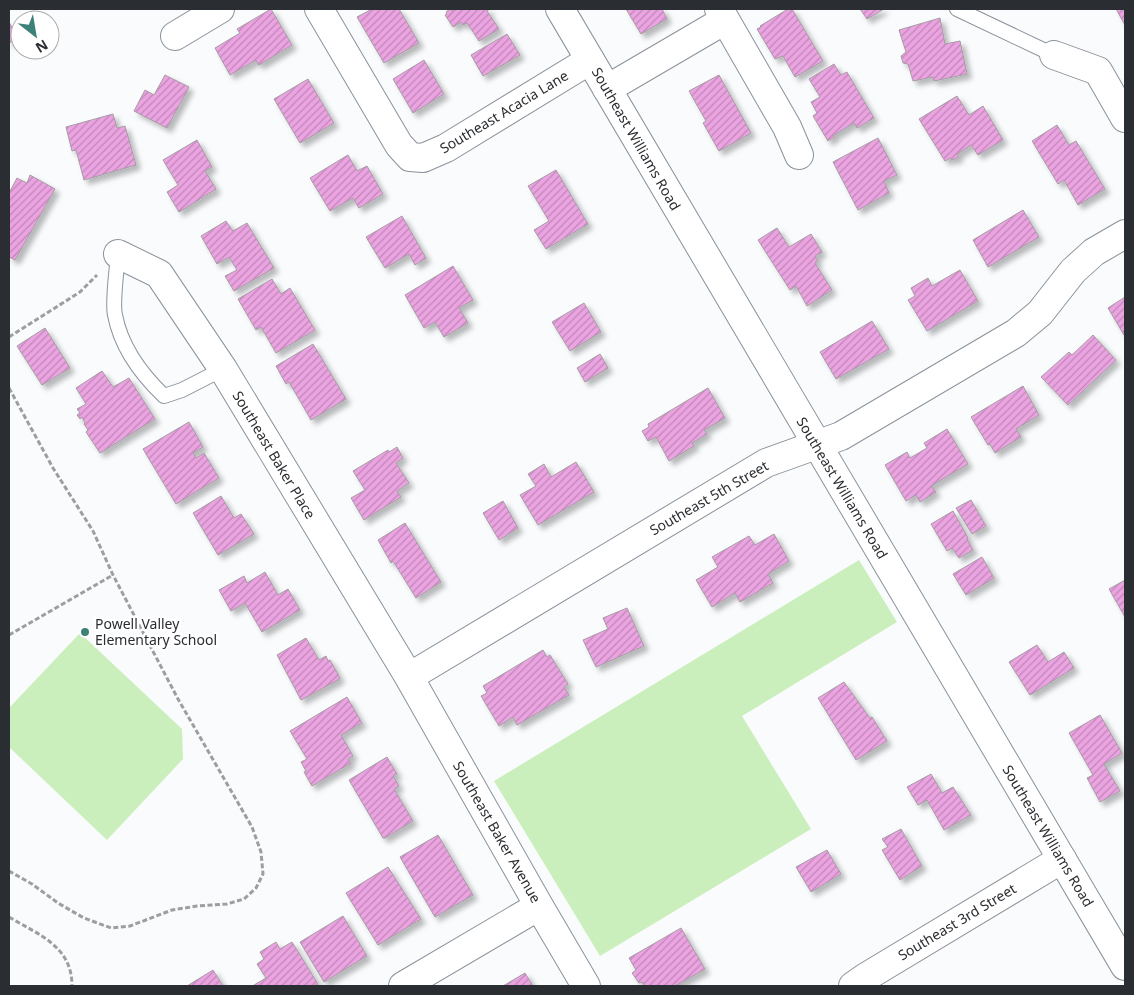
<svg xmlns="http://www.w3.org/2000/svg" width="1134" height="995" font-family="'Noto Sans',sans-serif">
	<style>
		.grass { fill: #cbefbc }
		.building { fill: url(#building-hatch); stroke: #a59ba3; filter: url(#shadow) }
		.lines { fill: none; stroke-linecap: round; stroke-linejoin: round }
		.lane-casing { stroke: #8a929b; stroke-width: 16 }
		.street-casing { stroke: #8a929b; stroke-width: 30 }
		.secondary-casing { stroke: #8a929b; stroke-width: 30 }
		.path { stroke: #9c9ea1; stroke-width: 3; stroke-dasharray: 5 2.5; stroke-linecap: butt }
		.lane { stroke: #fff; stroke-width: 14 }
		.street { stroke: #fff; stroke-width: 28 }
		.secondary { stroke: #fff; stroke-width: 28 }
		.poi-dot { fill: #3c8278; stroke: #fff; stroke-width: 2 }
		.labels { text-anchor: middle; stroke-width: 5; stroke-linejoin: round; paint-order: stroke }
		.street-label { font-size: 14px; fill: #2a2d31; stroke: #fff }
		.poi-label { font-size: 14px; fill: #2a2d31; stroke: #fff; text-anchor: start }
	</style>
	<defs>
		<pattern id="building-hatch" width="6" height="6" patternUnits="userSpaceOnUse" patternTransform="scale(1.25)"><rect width="6" height="6" fill="#eba4e1"/><path d="M-1 1l2-2M0 6l6-6M5 7l2-2" fill="none" stroke="#bf86b7"/></pattern>
		<filter id="shadow"><feDropShadow dx="4.5" dy="4.5" stdDeviation="2.5" flood-color="#0004"/></filter>
	</defs>
	<rect width="100%" height="100%" fill="#fafbfd"/>
	<path class="grass" d="M859,560L897,622L742,716L811,829L600,956L494,781Z
		M80,633L182,729L183,759L107,840L9,747V708Z"/>
	<path class="building" d="M271,9L292,45L259,65L256,60L230,75L215,48L240,33L237,29Z
		M372,9H399L419,43L384,63L357,17Z
		M450,9L452,11L456,9H490L487,11L499,29L479,41L467,23L463,25L461,22L453,27L445,15L447,14L446,12Z
		M626,9H662L667,19L641,34Z
		M788,9H792L823,61L795,77L783,56L775,59L757,29L761,27L760,26Z
		M860,9H884L867,19Z
		M1116,9H1125V25Z
		M940,18L945,44L960,41L967,74L934,81L933,77L913,81L908,64L903,63L901,56L906,52L899,30Z
		M9,22L18,38L9,43Z
		M507,34L520,55L483,76L471,55Z
		M424,60L444,94L413,113L393,79Z
		M834,64L841,75L847,72L874,118L857,128L854,123L834,135V137L828,141L813,116L817,113L811,102L820,97L809,79Z
		M165,75L189,87L167,128L134,111L145,90L154,95Z
		M719,75L751,133L719,151L703,123L706,121L689,91Z
		M308,79L334,123L300,143L274,99Z
		M957,96L969,115L983,106L1003,140L978,155L971,145L957,154L959,157L952,160L951,158L945,161L919,119Z
		M113,114L117,128L125,126L136,165L84,180L76,150L72,151L66,127Z
		M1057,125L1069,145L1076,141L1105,189L1078,205L1064,180L1058,184L1032,141Z
		M878,138L897,175L884,181L889,193L858,210L833,162Z
		M197,140L212,167L205,171L216,189L179,212L167,192L178,185L163,160Z
		M348,155L357,171L367,166L383,194L359,208L353,198L330,211L310,178Z
		M556,170L588,224L546,249L534,230L549,221L528,186Z
		M30,175L55,189L15,260L9,257V193L17,178L27,183Z
		M1023,210L1039,237L988,267L973,240Z
		M402,216L426,258L415,265L409,254L385,268L366,237Z
		M226,221L233,231L247,223L274,268L234,291L225,276L237,270L229,257L217,264L201,236Z
		M777,228L789,247L811,234L822,252L815,256L818,260L815,263L832,290L807,306L796,286L790,290L758,240Z
		M453,266L473,300L459,308L468,323L444,337L435,322L424,328L405,295Z
		M960,270L978,301L927,331L908,300L915,296L911,288L928,278L932,286Z
		M272,279L281,294L290,288L315,330L276,353L261,327L256,330L238,299Z
		M1125,297V334L1124,335L1108,308Z
		M584,303L601,332L570,351L552,322Z
		M872,321L889,349L836,379L820,352Z
		M45,328L70,368L42,385L17,346Z
		M1093,335L1116,360L1068,405L1041,377L1069,352L1072,355Z
		M313,344L346,399L311,420L289,382L286,384L276,366Z
		M600,354L608,368L585,382L577,368Z
		M102,371L113,387L129,378L155,419L100,453L86,432L88,430L84,424L85,423L82,417L80,419L77,415L80,413L77,409L86,404L76,388Z
		M1023,386L1039,415L1016,429L1021,437L995,453L990,444L988,445L971,417Z
		M708,388L725,418L704,430L707,434L692,443L694,446L669,461L656,437L648,441L642,431L649,427L648,424Z
		M189,422L203,447L193,453L196,458L204,453L219,478L176,504L143,449Z
		M947,429L968,464L931,486L936,492L920,502L916,495L906,501L885,465L907,452L910,458L927,448L924,443Z
		M397,447L403,458L396,463L409,483L397,491L401,497L364,520L351,498L365,490L353,471L388,450L389,452Z
		M576,462L594,492L538,525L520,495L536,486L528,474L544,464L551,477Z
		M221,496L234,518L241,514L254,534L218,555L193,513Z
		M971,500L986,526L972,534L956,508Z
		M503,501L518,528L499,540L483,513Z
		M953,511L968,538L967,539L973,550L959,558L952,548L947,551L931,524Z
		M405,523L441,582L416,598L393,561L391,563L378,540Z
		M774,534L789,561L768,574L773,583L740,602L735,593L712,607L696,580L718,567L712,557L749,536L755,545Z
		M982,557L994,578L966,595L953,574Z
		M265,572L278,595L288,589L300,610L262,632L245,603L231,611L219,590L244,576L247,583Z
		M1125,580V617L1109,589Z
		M627,608L644,646L596,667L583,640L608,629L603,618Z
		M306,638L319,660L326,656L328,661L330,660L340,678L338,679V680L301,700L277,655Z
		M1037,645L1048,662L1064,652L1074,668L1030,695L1009,662Z
		M543,650L547,657L550,655L568,684L564,687L569,695L517,725L513,717L499,726L481,696L487,693L483,686Z
		M844,682L870,718L872,717L887,741L856,760L818,698Z
		M347,697L362,723L341,735L353,756L348,759L351,763L312,786L304,772L306,771L301,762L307,759L290,731Z
		M1100,715L1122,753L1104,764L1120,791L1100,802L1087,778L1093,775L1069,733Z
		M387,757L397,774L393,776L399,786L394,789L413,821L385,838H383L349,780Z
		M931,774L942,793L953,787L971,815L944,830L927,800L918,805L907,787Z
		M901,829L922,866L900,880L882,850L888,847L882,839Z
		M438,835L473,895L435,917L400,857Z
		M827,850L841,874L811,892L796,867Z
		M388,867L421,919L378,945L346,893Z
		M343,916L367,956L324,982L300,942Z
		M681,928L705,969L675,986H644L642,982L639,983L632,973L636,970L629,958Z
		M276,942L280,949L292,942L318,984L314,986H255L254,985L266,978L257,964L264,959L260,952Z
		M213,970L223,986H187Z
		M525,973L533,986H503Z"/>
	<g class="lines">
		<g class="lane-casing">
			<path id="lane" d="M957,9L1054,55
				M118,254C117,269 112,302 115,315C121,347 141,374 164,396L182,390L223,369"/>
		</g>
		<g class="street-casing">
			<path id="street" d="M319,9L399,145L410,157L423,158L446,148L590,60
				M719,9L787,127L799,155
				M175,36L220,9
				M1054,55L1098,71L1125,118
				M607,89L725,20
				M118,254L159,274L223,369L409,677L539,906L586,986
				M409,677L766,463L841,436L1016,333L1040,313L1073,271L1094,252L1125,234
				M403,986L539,906
				M853,986L866,977L1062,859"/>
		</g>
		<g class="secondary-casing">
			<path id="secondary" d="M560,9L1125,966"/>
		</g>
		<path class="path" d="M9,337L80,292L97,275
			M9,388L53,468L93,531L113,575L178,699L252,827L261,852L263,874L256,888L244,899L227,904L197,906L172,910L130,926L111,928L84,918L58,903L32,884L9,871
			M9,635L113,575
			M9,917C39,935 72,946 72,986"/>
		<use href="#lane" class="lane"/>
		<use href="#street" class="street"/>
		<use href="#secondary" class="secondary"/>
	</g>
	<circle class="poi-dot" cx="85" cy="632" r="5"/>
	<g class="labels">
		<g class="street-label">
			<text transform="translate(504 112) rotate(-31)" y="5">Southeast Acacia Lane</text>
			<text transform="translate(636 139) rotate(60)" y="5">Southeast Williams Road</text>
			<text transform="translate(274 455) rotate(59)" y="5">Southeast Baker Place</text>
			<text transform="translate(842 488) rotate(59)" y="5">Southeast Williams Road</text>
			<text transform="translate(709 498) rotate(-30)" y="5">Southeast 5th Street</text>
			<text transform="translate(497 832) rotate(60)" y="5">Southeast Baker Avenue</text>
			<text transform="translate(1048 836) rotate(59)" y="5">Southeast Williams Road</text>
			<text transform="translate(957 922) rotate(-31)" y="5">Southeast 3rd Street</text>
		</g>
		<g class="poi-label">
			<text x="95" y="629">Powell Valley<tspan x="95" dy="16">Elementary School</tspan></text>
		</g>
	</g>
	<rect width="1134" height="995" fill="none" stroke="#2a2d31" stroke-width="20"/>
	<g transform="translate(35 35) rotate(149)"><circle r="24" fill="#ffffff" stroke="#aaabad"/>
	<path d="M0-4L9 19L0 12L-9 19Z" fill="#3c8278"/>
	<text y="-8" font-size="14" font-weight="bold" text-anchor="middle" fill="#2a2d31">N</text>
	</g>
</svg>
